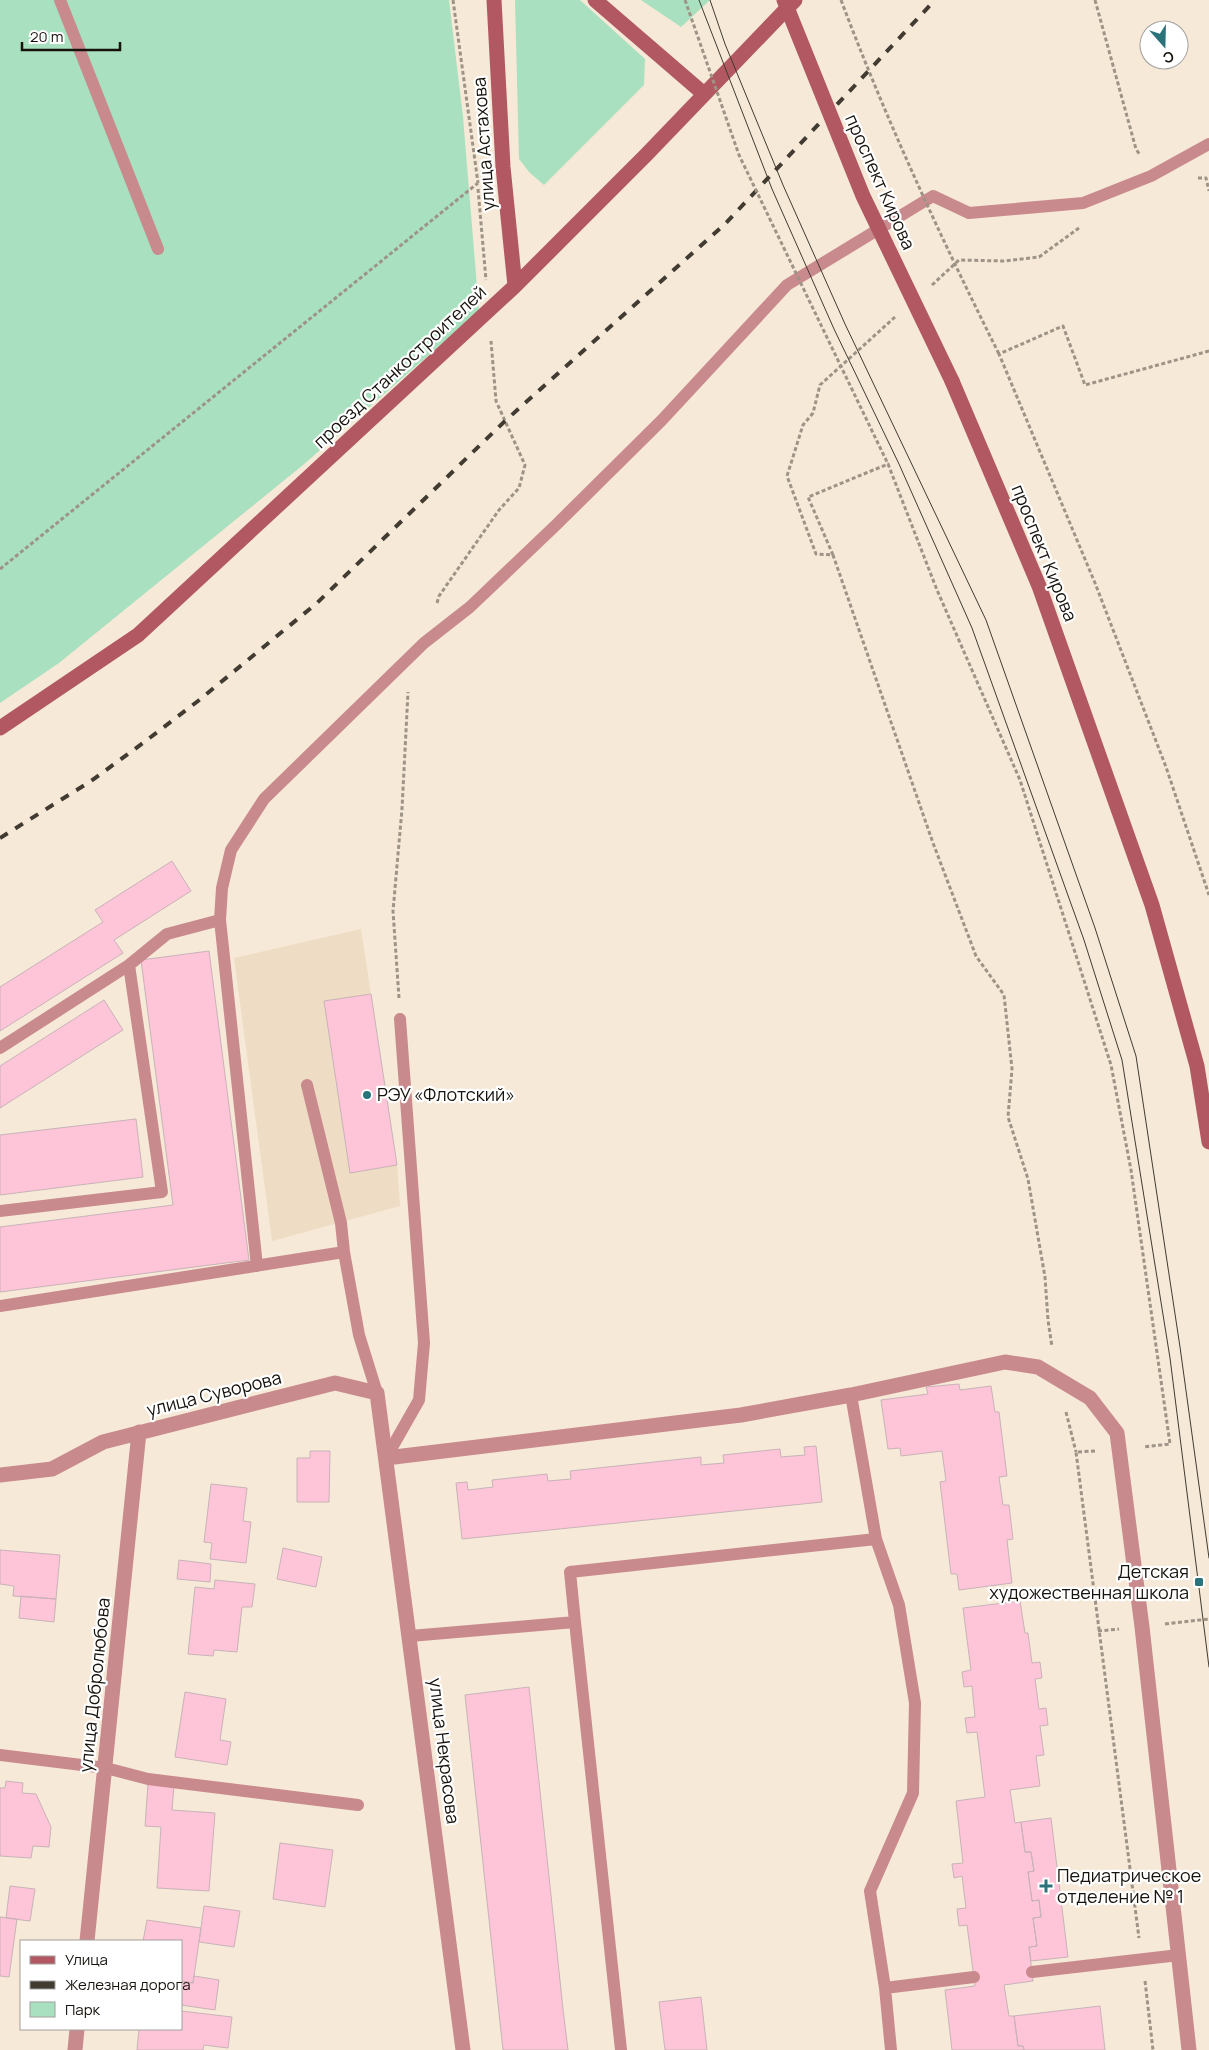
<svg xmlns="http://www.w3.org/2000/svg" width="1209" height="2050" font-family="Manrope,sans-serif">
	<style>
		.built { fill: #eedcc4 }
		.green { fill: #a9e0bf }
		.building { fill: #fdc5d7; stroke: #c9b2b9 }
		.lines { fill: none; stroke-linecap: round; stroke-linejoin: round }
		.path { stroke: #9d9386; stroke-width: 3; stroke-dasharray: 4 2.5; stroke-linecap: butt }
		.lane { stroke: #c98a8e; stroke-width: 12 }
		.street { stroke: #c98a8e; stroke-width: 15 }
		.secondary { stroke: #b25862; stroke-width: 15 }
		.tram { stroke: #413b32; stroke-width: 1 }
		.rail { stroke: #413b32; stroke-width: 4; stroke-dasharray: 9 9; stroke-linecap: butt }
		.path-bridge { stroke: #9d9386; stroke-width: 3; stroke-dasharray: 4 2.5; stroke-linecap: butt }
		.secondary-bridge { stroke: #b25862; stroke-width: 15 }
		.poi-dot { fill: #2a737b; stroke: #fff; stroke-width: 2 }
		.labels { text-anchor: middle; stroke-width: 4.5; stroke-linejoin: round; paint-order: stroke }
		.street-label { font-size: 18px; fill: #17120c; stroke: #fff }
		.poi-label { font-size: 18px; fill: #17120c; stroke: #fff; text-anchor: start }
	</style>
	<rect width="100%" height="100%" fill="#f6e9d7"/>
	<path class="built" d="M361,929L397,1165L400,1206L272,1241L234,958Z"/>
	<path class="green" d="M0,0H449L463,117L479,311L303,465L59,663L0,703Z
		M515,0H580L645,59L644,85L544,185L530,173L519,159Z
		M641,0H710L681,27Z"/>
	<path class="building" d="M172,861L191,891L114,940L123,953L0,1031V987L103,922L95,910Z
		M209,951L249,1260L0,1292V1227L173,1205L141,960Z
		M371,994L397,1165L350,1173L324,1001Z
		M104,1000L123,1030L0,1108V1066Z
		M136,1119L143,1177L0,1195V1135Z
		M959,1384L960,1390L991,1386L995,1412H999L1007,1476L999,1477L1003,1505H1009L1013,1539L1007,1540L1012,1583L959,1590L957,1574H951L940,1482L946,1481L942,1451L901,1456L900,1448L888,1449L881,1400L928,1394L926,1387Z
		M816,1446L822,1502L462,1539L456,1483L467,1482L468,1490L493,1487L492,1480L547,1474L548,1481L571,1479L570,1471L701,1457V1465L724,1463L723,1455L780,1449L781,1457L805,1455L804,1447Z
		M310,1451H330L329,1502H297V1458H310Z
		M211,1484L247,1488L243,1521L251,1522L246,1563L210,1559L212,1543L204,1542Z
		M283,1548L322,1557L316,1587L277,1579Z
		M0,1550L60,1555L56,1599L13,1596L14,1586L0,1584Z
		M179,1560L211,1564L210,1582L177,1579Z
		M215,1580L255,1584L252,1607H242L237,1652L214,1650L213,1656L188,1654L195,1587L214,1589Z
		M21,1596L56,1599L54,1622L19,1618Z
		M1020,1601L1025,1633H1028L1032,1663L1040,1662L1042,1678L1035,1679L1039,1709L1046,1708L1048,1725L1040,1726L1044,1755L1036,1756L1040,1786L1010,1790L1015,1823L1021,1822L1025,1852H1031L1034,1871L1028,1872L1032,1901L1039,1900L1041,1917L1033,1918L1037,1946L1029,1947L1033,1981L1004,1985L1009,2016H1014L1018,2046H1023L1024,2050H952L945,1990L975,1986L967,1925L959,1926L957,1909L966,1908L962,1876L954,1878L952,1864L963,1863L956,1801L985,1797L977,1732L967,1733L965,1718L975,1717L972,1686L964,1687L962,1672L971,1670L963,1608Z
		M529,1687L563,2009L568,2050H503L465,1695Z
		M185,1692L226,1699L220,1740L231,1742L227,1765L175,1757Z
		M6,1781L23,1783L22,1793L36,1794L51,1827L49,1847L33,1846L31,1858L0,1856V1788H5Z
		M148,1784L174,1786L172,1810L215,1813L209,1891L157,1888L161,1827L145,1826Z
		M1051,1818L1068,1957L1031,1961L1029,1947L1037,1946L1033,1918L1041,1917L1039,1900L1032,1901L1028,1872L1034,1871L1031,1852H1025L1021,1822Z
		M280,1843L333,1850L325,1907L273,1899Z
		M10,1886L35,1889L30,1921L6,1918Z
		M204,1906L240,1911L234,1947L199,1942Z
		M0,1917L17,1919L9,1977L0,1976Z
		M147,1920L201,1928L193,1983L181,1981V1941H143Z
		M194,1976L219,1980L215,2010L181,2005V1981L193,1983Z
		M701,1997L707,2050H665L659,2002Z
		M1100,2006L1105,2050H1024L1023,2046H1018L1014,2016Z
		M181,2011L232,2017L228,2048L204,2045L203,2050H137L139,2029H181Z"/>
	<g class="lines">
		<path class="path" d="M453,0L478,183
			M1095,0L1136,149L1140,155
			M1198,178H1206L1209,191
			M478,189L486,280
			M932,285L959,260L1004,261L1039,257L1079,228
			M895,317L820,385L813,413L803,425L787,476L816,554L833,555L933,843L976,956L1004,995L1012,1069L1008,1117L1028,1179L1045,1277L1048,1320L1052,1347
			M1209,351L1085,385L1063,326L999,354L1095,583L1166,767L1209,895
			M833,555L808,497L888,464L937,590L1020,780L1111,1065L1131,1170L1170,1444L1143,1447
			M0,569L478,183
			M437,603L439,596L499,510L519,488L525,465L496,401L491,341
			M399,998L393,911L402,809L408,692
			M1066,1412L1076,1452
			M1095,1451L1076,1452L1139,1938
			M1165,1624L1209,1619
			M1098,1631L1119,1629
			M1145,1981L1153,2050"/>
		<path class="lane" d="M60,0L158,249
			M220,920L222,888L231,850L264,799L424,643L470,607L556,525L662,420L787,285L933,196L969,213L1083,203L1151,176L1209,144
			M129,965L167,934L220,920L257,1266
			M0,1048L129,965L162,1192L0,1211
			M307,1085L341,1223L344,1252L359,1335L377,1393
			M0,1306L344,1252
			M851,1395L876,1539L899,1605L915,1703L913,1793L870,1891L885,1988L891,2050
			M386,1458L419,1400L424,1343L400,1019
			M575,1622L621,2050
			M410,1636L575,1622L570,1572L876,1539
			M0,1755L106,1768L148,1779L358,1805
			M1032,1972L1179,1955
			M885,1988L974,1977"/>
		<path class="street" d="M386,1458L741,1415L851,1395L1005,1362L1038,1367L1090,1398L1117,1433L1142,1627L1189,2050
			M0,1475L52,1469L103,1442L335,1383L377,1393L463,2050
			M87,1941L139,1432
			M75,2050L77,2029"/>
		<path class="secondary" d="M494,0L503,167L515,286
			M595,0L704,94
			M952,381L1039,586L1152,905L1197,1066L1209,1142
			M0,728L138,635L515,286L646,155L795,0"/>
		<path class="tram" d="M699,0L772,189L834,329L899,464L972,628L1084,940L1122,1060L1170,1358L1209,1667
			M710,0L725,44L783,185L845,324L986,620L1095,928L1136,1056L1180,1347L1209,1558"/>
		<path class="rail" d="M0,838L91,781L143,743L198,701L317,603L505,421L725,224L935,0"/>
		<path class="path-bridge" d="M685,0L739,155L888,464
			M841,0C887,122 941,238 999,354"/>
		<path class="secondary-bridge" d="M784,0L863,196L952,381"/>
	</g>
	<g class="poi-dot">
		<circle cx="367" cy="1095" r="5"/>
		<rect x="1194" y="1577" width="10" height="10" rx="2.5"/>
		<path d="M1043.5 1878.5h5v5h5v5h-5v5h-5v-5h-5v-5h5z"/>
	</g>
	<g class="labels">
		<g class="street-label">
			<text transform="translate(484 144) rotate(-94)" y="6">улица Астахова</text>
			<text transform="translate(880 182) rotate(66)" y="6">проспект Кирова</text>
			<text transform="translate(400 367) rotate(-43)" y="6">проезд Станкостроителей</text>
			<text transform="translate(1044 553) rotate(68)" y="6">проспект Кирова</text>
			<text transform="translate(214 1394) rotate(-14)" y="6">улица Суворова</text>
			<text transform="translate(95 1685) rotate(-84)" y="6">улица Добролюбова</text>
			<text transform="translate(444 1751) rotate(83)" y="6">улица Некрасова</text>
		</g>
		<g class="poi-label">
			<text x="377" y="1101">РЭУ «Флотский»</text>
			<text x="1189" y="1578" text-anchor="end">Детская<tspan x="1189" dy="21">художественная школа</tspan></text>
			<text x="1057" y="1882">Педиатрическое<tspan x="1057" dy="21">отделение № 1</tspan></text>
		</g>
	</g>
	<rect x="20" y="1940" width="162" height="90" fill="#ffffff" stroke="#a2a09e"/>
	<rect x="30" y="1956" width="25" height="8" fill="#b25862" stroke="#a2a09e"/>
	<text x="65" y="1965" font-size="15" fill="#17120c">Улица</text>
	<rect x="30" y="1981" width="25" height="8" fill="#413b32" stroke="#a2a09e"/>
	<text x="65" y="1990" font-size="15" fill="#17120c">Железная дорога</text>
	<rect x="30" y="2002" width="25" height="15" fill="#a9e0bf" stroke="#a2a09e"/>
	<text x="65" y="2015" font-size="15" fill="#17120c">Парк</text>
	<g transform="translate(1164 45) rotate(160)"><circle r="24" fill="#ffffff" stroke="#a2a09e"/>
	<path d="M0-4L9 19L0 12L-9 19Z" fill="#2a737b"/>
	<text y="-8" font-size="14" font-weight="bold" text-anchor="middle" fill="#17120c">С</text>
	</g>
	<path d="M22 42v8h98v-8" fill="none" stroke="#17120c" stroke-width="2.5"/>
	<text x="30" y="42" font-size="15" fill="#17120c" stroke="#ffffff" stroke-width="4" paint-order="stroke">20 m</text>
</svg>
